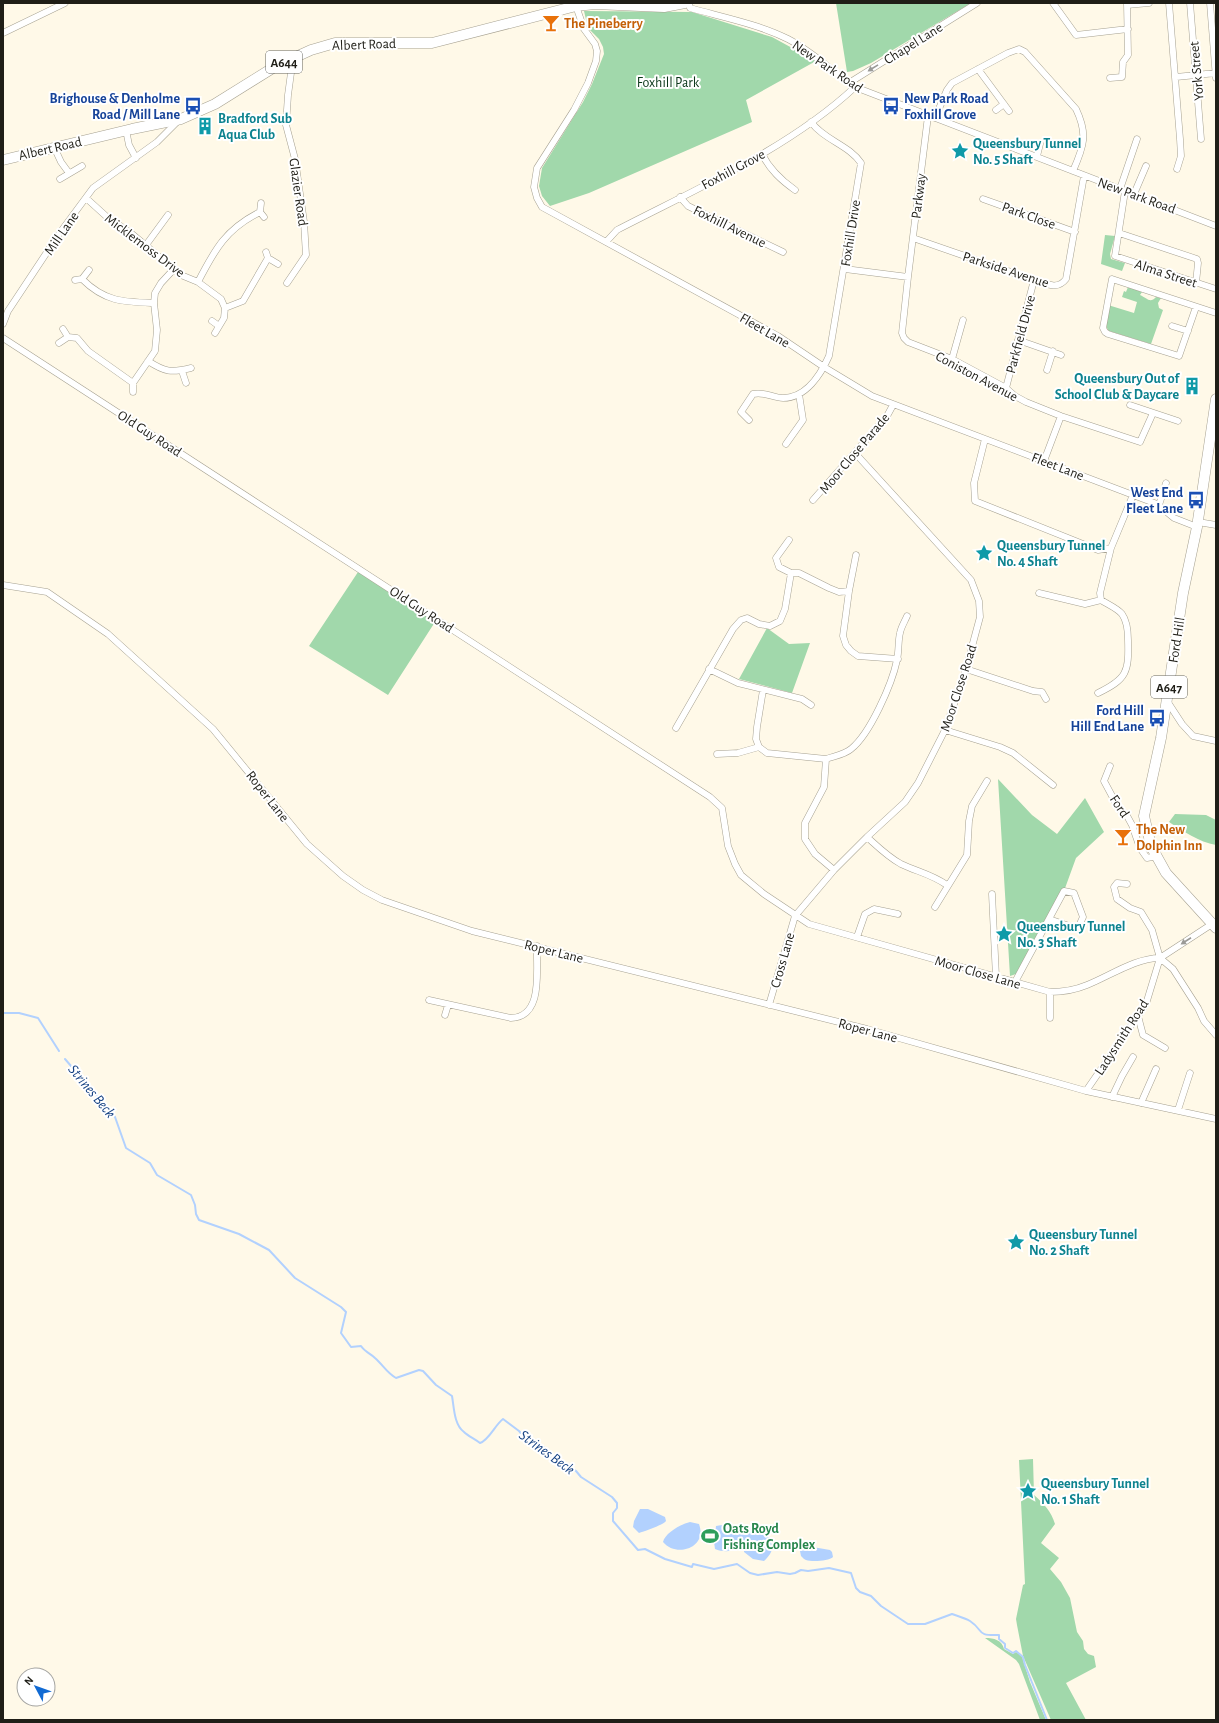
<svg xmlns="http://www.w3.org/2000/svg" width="1219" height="1723" font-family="'Alegreya Sans',sans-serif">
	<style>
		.green { fill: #a1d8ab }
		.water { fill: #b2d1fe }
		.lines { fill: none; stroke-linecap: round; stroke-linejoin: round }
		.stream { stroke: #b2d1fe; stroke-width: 2 }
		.minor-casing { stroke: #a6a191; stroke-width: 7 }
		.primary-casing { stroke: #a6a191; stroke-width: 11 }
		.minor { stroke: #fff; stroke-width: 6 }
		.primary { stroke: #fff; stroke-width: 10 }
		.oneway { fill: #9a9a97 }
		.labels { text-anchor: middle; stroke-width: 4; stroke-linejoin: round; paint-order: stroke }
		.shield { fill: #fff; stroke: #62625d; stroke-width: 1 }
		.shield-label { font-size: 13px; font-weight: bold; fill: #1f1e17 }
		.food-label { font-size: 14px; font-weight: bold; fill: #c56008; stroke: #fff; text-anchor: start }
		.street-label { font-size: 14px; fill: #1f1e17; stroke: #fff }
		.park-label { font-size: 14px; fill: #083517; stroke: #fff }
		.transit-label { font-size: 14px; font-weight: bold; fill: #164399; stroke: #fff; text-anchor: end }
		.culture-label { font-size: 14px; font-weight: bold; fill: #0d838f; stroke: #fff; text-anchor: start }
		.leisure-label { font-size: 14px; font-weight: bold; fill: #27864d; stroke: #fff; text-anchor: start }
		.water-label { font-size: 15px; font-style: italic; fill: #164283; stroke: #fff }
	</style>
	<rect width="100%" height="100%" fill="#fff9e8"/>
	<path class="green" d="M836,3H971L871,63L853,71L847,72Z
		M584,11L692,12L772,37L816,61L746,100L752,122L589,193L550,206L542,196L539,186L542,168L583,102L592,84L604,54L603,47L599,39L588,28Z
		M1105,235L1115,236L1110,254L1111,259L1125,263L1122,271L1101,264Z
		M1128,287L1142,292L1140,295C1147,298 1150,304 1156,297L1161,298L1158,303L1159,308L1163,310L1151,344L1109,331C1103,325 1107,313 1108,305L1134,313L1137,302L1122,297L1124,291L1126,292Z
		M358,572L435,622L388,695L309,646Z
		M767,628L789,644L810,643L792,693L739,679Z
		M998,779L1032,815L1057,834L1085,798L1104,832L1076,858L1064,891L1016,974L1010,976Z
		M1175,814L1206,815L1216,820V845C1199,842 1183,831 1169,822Z
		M1033,1459L1034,1495C1044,1504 1051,1511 1055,1524L1041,1543L1059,1558L1050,1569L1061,1582L1070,1598L1077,1632L1083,1641L1084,1649L1088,1654L1094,1656L1096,1667L1066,1683L1086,1720H1051L1023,1656L1017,1625L1016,1619L1023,1585L1025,1584L1019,1460Z
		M985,1638C994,1638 1002,1640 1004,1649L1013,1654L1016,1652L1022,1656L1023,1660L1030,1682L1046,1720H1040L1019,1664L1016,1660Z"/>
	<path class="water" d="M640,1509H648L665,1517L666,1521C663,1525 645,1531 639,1533L633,1527L634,1521Z
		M690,1522L699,1524C708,1548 676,1558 663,1542C665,1533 681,1524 690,1522Z
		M722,1525C729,1528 735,1524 743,1525C754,1526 767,1530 771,1542C774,1550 770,1555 764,1561L753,1559L744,1552V1547C736,1551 724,1553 715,1549L714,1542L716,1526Z
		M807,1546L830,1550L832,1552L833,1557C829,1561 812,1562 806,1560C805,1560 802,1557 801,1556L800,1551Z"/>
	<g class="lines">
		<path class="stream" d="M3,1013H19L38,1018L59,1051
			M65,1059L115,1117L126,1148L150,1163L157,1175L191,1195L195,1205L196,1214L199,1220L239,1234L269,1250L295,1278L341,1307L346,1312L341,1333L351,1347L361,1346C365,1352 371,1354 375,1358C383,1365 387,1373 396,1378L419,1370L423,1371L436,1385L452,1396C454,1407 454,1425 464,1432C468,1436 475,1439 480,1443C489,1440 495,1425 503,1419L519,1431L525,1438L545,1448L547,1455L551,1458L576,1471L581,1477L612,1497L617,1503V1508L613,1513V1521L638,1550L645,1549L665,1559L692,1567L693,1564L714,1569L737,1564L750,1573L758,1575L777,1572L790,1574L795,1573L801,1570L808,1571L829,1568L851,1573L856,1588L860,1592L871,1596L881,1606L908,1624H925L952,1614C957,1616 965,1618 970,1621C985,1631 975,1636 999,1635V1639L1005,1644V1648L1013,1653L1016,1651L1023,1657L1025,1665L1047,1720"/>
		<g class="minor-casing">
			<path id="minor" d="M689,3L690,8C722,17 758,24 788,39C813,52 833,72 855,87L1216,226
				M1053,3L1076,35L1128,29
				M1169,3L1180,139L1181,156L1177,169
				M1190,3L1201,139
				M1210,3L1216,78
				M1127,5L1149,3
				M576,6L584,29L595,44L597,51L596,61L588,83L574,110L537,168L534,187L537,198L542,207L778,336L824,367L872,396L1133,495L1157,504L1174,518L1197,527
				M3,33L65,3
				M978,69L1009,111
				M1176,77L1216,73
				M1110,78L1122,77L1123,62L1128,55L1127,3
				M849,83L977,3
				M996,110L1004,104
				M935,118L947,90L952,83L1008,53L1019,49L1025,52L1076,109C1088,134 1084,146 1073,171
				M126,130L129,145L136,158
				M54,147L61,162L69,173
				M762,154C770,170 781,180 795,190
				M1037,156L1040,144
				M60,179L82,166
				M1120,189L1137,139
				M1125,191L1115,256L1216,289
				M1134,194L1146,166
				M680,197L688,206L783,252
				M86,198L107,217L132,234L181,275L198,282L221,299L225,308L224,318L215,333
				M983,199L1075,232
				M261,203L260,212L264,217
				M1119,233L1197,259L1198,263L1196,283
				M913,238L1034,280C1045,283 1057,291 1066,279L1084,176
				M606,242L617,230C696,189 790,148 855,87
				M146,245L168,215
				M266,252L268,258L278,264
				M845,269L908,277L902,333L904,338L908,342L952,359L1006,388L1015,396L1026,402L1061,416L1140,442L1153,413
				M908,277L928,116
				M82,279C105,302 124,302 154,303
				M75,280L82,279L89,270
				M198,282C215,249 226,229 260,212
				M287,283L306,255L304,222L295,159L286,125L288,95L293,58
				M1196,307L1179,356L1108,334L1105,332L1103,328L1112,279L1216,313
				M225,308L243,301L268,258
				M212,321L219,326
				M3,324L8,311L59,234L93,188L157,142L179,120
				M1172,326L1188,331
				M68,337L77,338L88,351L133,383
				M3,338L710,797L722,808L728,846L735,864L741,875L764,894L809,924L1050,992C1063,992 1075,990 1087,985C1110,976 1135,958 1160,958
				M1018,340L1061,355
				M59,343L68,337L63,329
				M952,359L963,320
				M148,361C165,372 171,373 191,368
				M1047,370L1053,351
				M182,371L186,383
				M1006,388L1034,280
				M133,392V383L155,351L157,330L154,303L155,293L161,283L174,269
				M1130,405L1178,421
				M749,420L741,412L753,394C764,391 773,398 783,398C806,398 821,374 829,356L861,163C849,145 824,140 811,122
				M985,439L974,483L975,501L1098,550L1111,548L1133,495
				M786,444L803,420L799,394
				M1044,461L1061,416
				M813,500L887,416L893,405
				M1159,505L1166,483
				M1198,522L1216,525
				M789,540L776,558L779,567L791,573H799L829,588L839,592L849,591
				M856,555L849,591L843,636L846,645L851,651L858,656L898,659
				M3,585L47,592L108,634L213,729L307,844L343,876L363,890L382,900L472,931L867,1029L1086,1091L1216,1119
				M1039,593L1085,604L1101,600
				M709,669L738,683L802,699L811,705
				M966,669L1033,691L1042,692L1046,699
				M763,690L757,727L756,739L759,747L767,753L826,759
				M1098,693C1127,679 1129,672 1128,640C1128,631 1127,621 1122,614C1117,608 1107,604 1101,600L1100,593L1111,548
				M1167,701L1182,724L1193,736L1216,741
				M676,728L733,629L741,620L747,618L759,624L770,626L780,621L785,609L791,573
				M945,730L1000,747L1013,753L1053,785
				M717,754L738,753L759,747
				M1110,766L1104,781L1119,809L1126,814L1132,825L1140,848L1147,858L1157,856
				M867,837C878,847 888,857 901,864C918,872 931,874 947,885
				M834,870L815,854L805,839V823L824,787L826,759C834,756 844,755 851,749C870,734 892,684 897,660C899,651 898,641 900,633C901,627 905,621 907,616
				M1127,884L1117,883L1114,887L1117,899L1130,908L1141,912L1152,930L1160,958
				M992,894L996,977
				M935,907L967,855L969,821L972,806L987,781
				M857,937L865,914L874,909L898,914
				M1160,958L1173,969L1198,1008L1204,1021L1216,1035
				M1160,958L1212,924
				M1015,982L1064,891L1074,893L1083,917L1079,926L1075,928L1049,919
				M429,1000L511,1018C544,1017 536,970 537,946
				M769,1005L795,916L834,870L867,837L905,802L918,783L945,730L966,669L980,617L979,601L971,580L855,453
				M445,1015L448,1005
				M1138,1016L1143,1035L1165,1048
				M1050,1018V992
				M1086,1091L1146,1004L1160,958
				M1112,1097L1122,1076L1133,1057
				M1141,1103L1156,1069
				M1178,1110L1190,1073"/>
		</g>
		<g class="primary-casing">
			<path id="primary" d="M3,160L132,129L181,119L215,104L276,66L311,50L335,43H432L576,6L595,4L664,7L685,3
				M1216,399L1197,527L1183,593L1161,738L1144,816L1151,846L1166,873L1216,928"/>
		</g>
		<use href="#minor" class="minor"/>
		<use href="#primary" class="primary"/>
	</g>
	<defs><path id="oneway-solid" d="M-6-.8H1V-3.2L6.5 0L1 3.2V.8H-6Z"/></defs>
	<g class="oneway">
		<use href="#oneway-solid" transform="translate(873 68) rotate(148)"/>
		<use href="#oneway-solid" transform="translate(1186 941) rotate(147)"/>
	</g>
	<defs>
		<g id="bar-bare" transform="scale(1.38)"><path d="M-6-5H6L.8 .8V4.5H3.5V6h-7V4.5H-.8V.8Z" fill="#e8710a" stroke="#fff" stroke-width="2.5" paint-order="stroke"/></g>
		<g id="bus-bare" transform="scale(1.38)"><path d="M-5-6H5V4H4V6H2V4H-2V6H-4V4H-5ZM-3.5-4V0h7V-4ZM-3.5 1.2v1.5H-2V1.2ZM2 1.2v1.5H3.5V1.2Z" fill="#1a4fb4" stroke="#fff" stroke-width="2.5" paint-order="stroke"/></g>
		<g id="building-bare" transform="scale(1.38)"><path d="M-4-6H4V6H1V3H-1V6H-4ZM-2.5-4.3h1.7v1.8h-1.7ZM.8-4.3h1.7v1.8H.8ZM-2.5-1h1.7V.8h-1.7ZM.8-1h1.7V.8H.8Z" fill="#0f9aa8" stroke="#fff" stroke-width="2.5" paint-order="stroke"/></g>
		<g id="sight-bare" transform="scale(1.38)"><path d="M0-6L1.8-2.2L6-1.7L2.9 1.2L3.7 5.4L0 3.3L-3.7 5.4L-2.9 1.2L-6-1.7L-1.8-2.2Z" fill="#0f9aa8" stroke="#fff" stroke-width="2.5" paint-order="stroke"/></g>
		<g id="stadium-bare" transform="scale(1.38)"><path d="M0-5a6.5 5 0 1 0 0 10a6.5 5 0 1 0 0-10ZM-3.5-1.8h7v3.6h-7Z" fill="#2e9e5b" stroke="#fff" stroke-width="2.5" paint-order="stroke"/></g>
	</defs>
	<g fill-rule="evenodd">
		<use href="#bar-bare" x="551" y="23"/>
		<use href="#bus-bare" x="193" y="106"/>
		<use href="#bus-bare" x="891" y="106"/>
		<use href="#building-bare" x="205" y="126"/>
		<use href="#sight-bare" x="960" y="151"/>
		<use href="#building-bare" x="1192" y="386"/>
		<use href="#bus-bare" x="1196" y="500"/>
		<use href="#sight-bare" x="984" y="553"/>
		<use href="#bus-bare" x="1157" y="718"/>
		<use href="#bar-bare" x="1123" y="837"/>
		<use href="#sight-bare" x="1004" y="934"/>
		<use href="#sight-bare" x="1016" y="1242"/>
		<use href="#sight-bare" x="1028" y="1491"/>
		<use href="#stadium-bare" x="710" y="1536"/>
	</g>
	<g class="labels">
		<g class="shield">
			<rect x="266" y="51" width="36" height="22" rx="3"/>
			<rect x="1151" y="676" width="36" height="22" rx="3"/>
		</g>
		<g class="shield-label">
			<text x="284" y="67">A644</text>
			<text x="1169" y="692">A647</text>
		</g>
		<g class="food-label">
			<text x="564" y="28">The Pineberry</text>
			<text x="1136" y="834">The New<tspan x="1136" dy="16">Dolphin Inn</tspan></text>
		</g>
		<g class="street-label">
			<text transform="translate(913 43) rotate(-32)" y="5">Chapel Lane</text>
			<text transform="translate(364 44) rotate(-2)" y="5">Albert Road</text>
			<text transform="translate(828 66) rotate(34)" y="5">New Park Road</text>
			<text transform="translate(1196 71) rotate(-95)" y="5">York Street</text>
			<text transform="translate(50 148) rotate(-13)" y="5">Albert Road</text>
			<text transform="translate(733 169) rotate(-28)" y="5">Foxhill Grove</text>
			<text transform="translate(299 192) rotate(82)" y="5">Glazier Road</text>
			<text transform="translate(1137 195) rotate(20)" y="5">New Park Road</text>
			<text transform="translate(918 196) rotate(-83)" y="5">Parkway</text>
			<text transform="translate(1029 215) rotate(20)" y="5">Park Close</text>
			<text transform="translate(730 226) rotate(26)" y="5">Foxhill Avenue</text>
			<text transform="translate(61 233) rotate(-55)" y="5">Mill Lane</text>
			<text transform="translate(850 233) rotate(-81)" y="5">Foxhill Drive</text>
			<text transform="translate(145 245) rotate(37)" y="5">Micklemoss Drive</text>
			<text transform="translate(1006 269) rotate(18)" y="5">Parkside Avenue</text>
			<text transform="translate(1166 273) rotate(18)" y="5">Alma Street</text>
			<text transform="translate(765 330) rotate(30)" y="5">Fleet Lane</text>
			<text transform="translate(1020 334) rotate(-75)" y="5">Parkfield Drive</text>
			<text transform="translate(977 376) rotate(28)" y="5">Coniston Avenue</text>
			<text transform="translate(150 433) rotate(33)" y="5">Old Guy Road</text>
			<text transform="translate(854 453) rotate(-50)" y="5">Moor Close Parade</text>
			<text transform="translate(1058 466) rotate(21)" y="5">Fleet Lane</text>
			<text transform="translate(422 609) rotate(33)" y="5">Old Guy Road</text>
			<text transform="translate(1176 640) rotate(-81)" y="5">Ford Hill</text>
			<text transform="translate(958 688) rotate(-72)" y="5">Moor Close Road</text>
			<text transform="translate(268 796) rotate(52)" y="5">Roper Lane</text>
			<text transform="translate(1120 806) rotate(56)" y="5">Ford</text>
			<text transform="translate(554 951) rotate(14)" y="5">Roper Lane</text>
			<text transform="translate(782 960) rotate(-74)" y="5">Cross Lane</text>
			<text transform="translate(978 972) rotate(16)" y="5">Moor Close Lane</text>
			<text transform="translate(868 1030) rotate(15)" y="5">Roper Lane</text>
			<text transform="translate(1121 1037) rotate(-57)" y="5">Ladysmith Road</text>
		</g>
		<g class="park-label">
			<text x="668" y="87">Foxhill Park</text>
		</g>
		<g class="transit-label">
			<text x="180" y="103">Brighouse &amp; Denholme<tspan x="180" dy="16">Road / Mill Lane</tspan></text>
			<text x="904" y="103" text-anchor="start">New Park Road<tspan x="904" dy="16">Foxhill Grove</tspan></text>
			<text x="1183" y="497">West End<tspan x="1183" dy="16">Fleet Lane</tspan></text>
			<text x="1144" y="715">Ford Hill<tspan x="1144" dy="16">Hill End Lane</tspan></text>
		</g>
		<g class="culture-label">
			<text x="218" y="123">Bradford Sub<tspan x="218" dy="16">Aqua Club</tspan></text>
			<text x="973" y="148">Queensbury Tunnel<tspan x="973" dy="16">No. 5 Shaft</tspan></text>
			<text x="1179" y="383" text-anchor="end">Queensbury Out of<tspan x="1179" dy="16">School Club &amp; Daycare</tspan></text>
			<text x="997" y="550">Queensbury Tunnel<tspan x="997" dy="16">No. 4 Shaft</tspan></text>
			<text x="1017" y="931">Queensbury Tunnel<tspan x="1017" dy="16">No. 3 Shaft</tspan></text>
			<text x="1029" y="1239">Queensbury Tunnel<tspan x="1029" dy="16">No. 2 Shaft</tspan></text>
			<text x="1041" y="1488">Queensbury Tunnel<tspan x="1041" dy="16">No. 1 Shaft</tspan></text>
		</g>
		<g class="leisure-label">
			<text x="723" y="1533">Oats Royd<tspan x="723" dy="16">Fishing Complex</tspan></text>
		</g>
		<g class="water-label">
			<text transform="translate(92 1091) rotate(50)" y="5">Strines Beck</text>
			<text transform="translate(547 1452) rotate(36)" y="5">Strines Beck</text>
		</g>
	</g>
	<rect width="1219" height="1723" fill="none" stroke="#1f1e17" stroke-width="8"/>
	<g transform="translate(36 1687) rotate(311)"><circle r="19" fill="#ffffff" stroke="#a5a5a2"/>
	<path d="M0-3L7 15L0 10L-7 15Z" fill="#116ad3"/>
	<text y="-6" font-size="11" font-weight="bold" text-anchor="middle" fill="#1f1e17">N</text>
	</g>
</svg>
